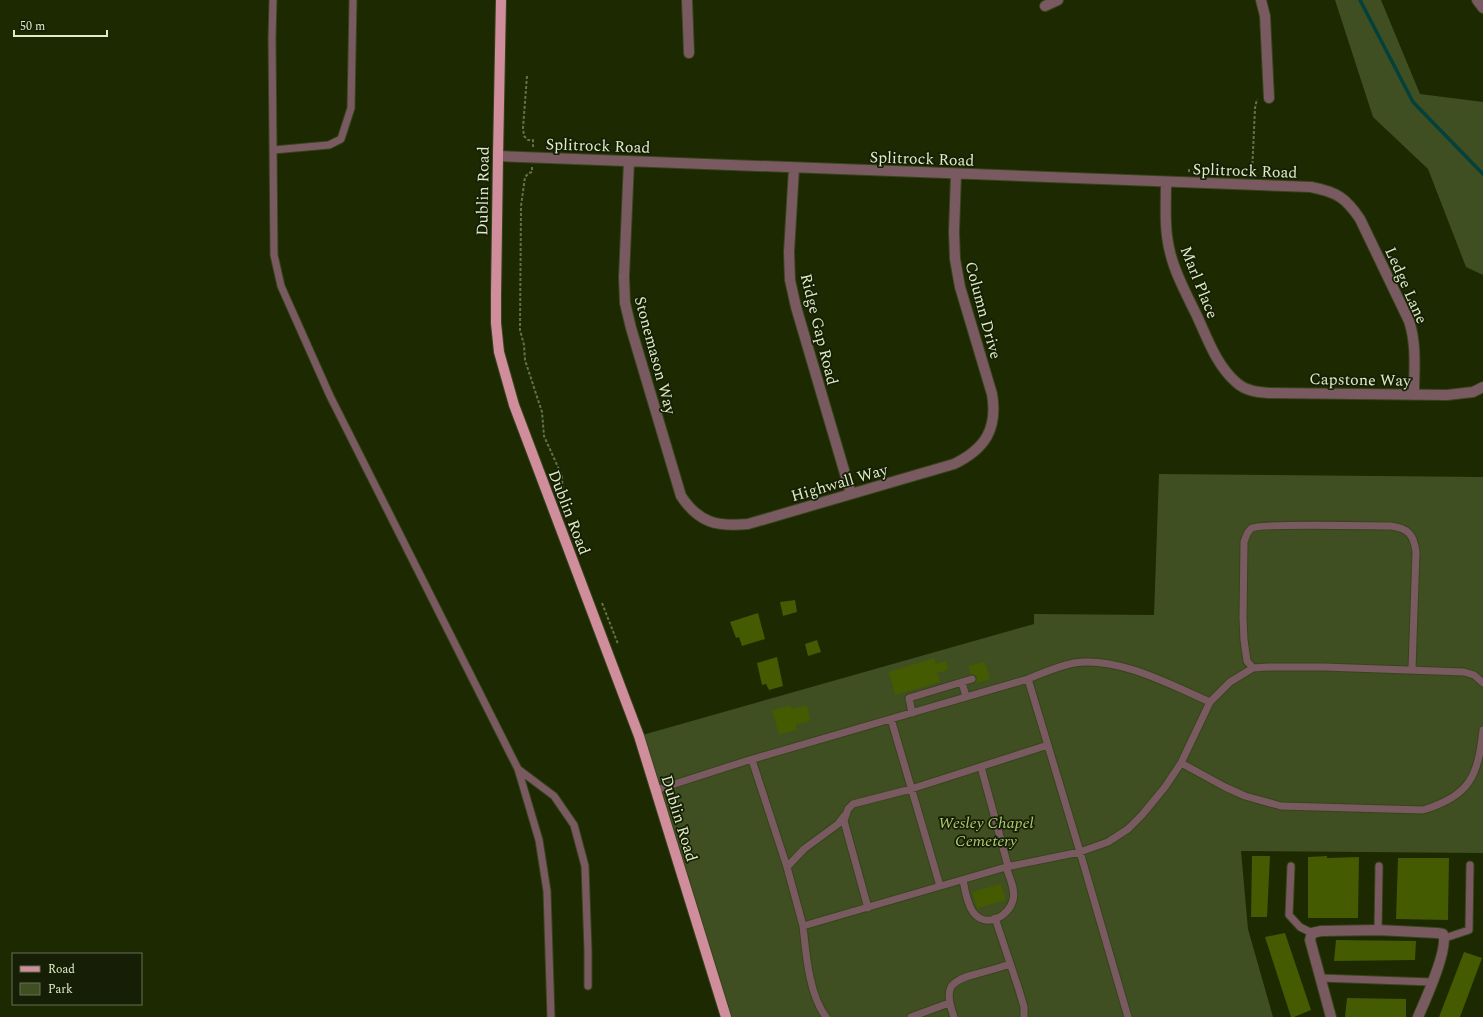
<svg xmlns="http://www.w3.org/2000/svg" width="1483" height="1017" font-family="Spectral,serif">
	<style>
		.green { fill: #3f4f21 }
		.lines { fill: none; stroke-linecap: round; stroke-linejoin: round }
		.stream { stroke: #04413c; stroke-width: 3.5 }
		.building { fill: #445b01 }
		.service-casing { stroke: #38441c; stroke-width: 9 }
		.minor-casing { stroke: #38441c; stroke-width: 12 }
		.primary-casing { stroke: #38441c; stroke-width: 12 }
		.path { stroke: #657249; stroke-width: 2; stroke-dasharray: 3 2; stroke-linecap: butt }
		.service { stroke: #7a5a61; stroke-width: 7 }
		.minor { stroke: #7a5a61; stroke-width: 10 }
		.primary { stroke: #d08e9d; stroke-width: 10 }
		.labels { text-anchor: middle; stroke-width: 3.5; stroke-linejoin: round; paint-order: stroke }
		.street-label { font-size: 16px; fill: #deedc6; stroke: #161e06 }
		.park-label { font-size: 16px; font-style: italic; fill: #adcd6f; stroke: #161e06 }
	</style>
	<rect width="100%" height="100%" fill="#1d2900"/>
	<path class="green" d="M1335,0H1381L1420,94L1483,102V275L1466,267L1428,169L1373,117Z
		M1159,474L1483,477V853L1241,851L1248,929L1273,1017H726L639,736L1034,624V614L1154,615Z"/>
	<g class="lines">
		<path class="stream" d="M1360,0L1413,102L1483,174"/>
	</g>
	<path class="building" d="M795,600L797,612L783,616L780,602Z
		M758,613L765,639L742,646L739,637L736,638L730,622Z
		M817,640L821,652L808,656L805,644Z
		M777,657L783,686L769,690L766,684L762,685L757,663Z
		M934,658L936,664L946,661L948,670L937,673L940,682L895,695L889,672Z
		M985,662L990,679L974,684L977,681V678L975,675L971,674L968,666Z
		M791,705L792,709L807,705L810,721L796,724L797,730L779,734L772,710Z
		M1252,856H1270L1267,917H1251Z
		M1327,856V858L1359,857L1358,918H1308V857Z
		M1398,858H1449L1448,920L1396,919Z
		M1001,884L1006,900L977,908L972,892Z
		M1285,933L1311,1010L1294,1017H1291L1265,937Z
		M1336,940L1416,941L1415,960L1334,961Z
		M1464,952L1482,958L1460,1017H1439Z
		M1347,998L1406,999V1017H1345Z"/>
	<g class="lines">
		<g class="service-casing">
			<path id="service" d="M273,0L272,38L274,255L281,286L330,396L518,769L539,840L547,891L551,1017
				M273,150L329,145L341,139L351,108L353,0
				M1253,668L1247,661L1244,640L1243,618L1244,542C1246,537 1247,531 1252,528C1260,523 1372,526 1391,526C1408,528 1414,535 1416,552L1412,669
				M1028,679C1043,673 1058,666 1074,663C1118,656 1171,685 1210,702
				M962,682L966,697
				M912,713L909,698L972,679
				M891,719L940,886
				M752,760L787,867L803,926L1006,867L1080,852L1108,842L1128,829L1142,815L1165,787L1181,763L1210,702L1230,682L1253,668L1268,667H1324L1464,672L1474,675L1483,683
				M1181,763L1225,787L1245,796L1281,806L1423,810C1470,796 1478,776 1483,730
				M981,767L1008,866
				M518,769L554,796L574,825L585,866L588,951V986
				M656,790L746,761L1028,679L1080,852L1128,1017
				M1291,866L1289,915L1300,927L1312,933
				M787,867L804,849L838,824L845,815
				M963,880C965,890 967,904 973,912C985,929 1009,917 1013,900C1016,890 1009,876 1006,867
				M868,908L844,821L848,809L853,804L911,789L1048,745
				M995,918L1019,990L1024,1007V1017
				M803,926C806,954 809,995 826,1017
				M1378,930L1379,866
				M1445,938L1469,930L1470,865
				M1320,978L1432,982
				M911,1017L949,1003
				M954,1017C944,989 948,981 976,974C987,971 999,968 1010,964"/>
		</g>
		<g class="minor-casing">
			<path id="minor" d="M687,0L689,53
				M1261,0L1265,16L1269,98
				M1477,0L1483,8
				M1045,6L1058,0
				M498,156L1311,187C1337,192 1346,198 1360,219L1409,321C1417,345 1414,370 1414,395
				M629,161L624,277L625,303L631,328L681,496C699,523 717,527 748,524L954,464C985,449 998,429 992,394L960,287L955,259L954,232L956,174
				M794,168L789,252L790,280L796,307L851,494
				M1166,182C1166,205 1164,229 1170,252C1175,274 1187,295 1197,316C1208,340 1217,366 1237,383C1246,391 1257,392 1269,393L1447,395L1473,392L1483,387
				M1331,1017L1310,940L1312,933L1321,931L1378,930L1437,933L1443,934C1449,948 1425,1001 1418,1017"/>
		</g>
		<g class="primary-casing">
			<path id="primary" d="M501,0L498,156L496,295V323L499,352L514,405L639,736L726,1017"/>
		</g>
		<path class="path" d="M527,76L523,128L524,136L528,140H533V147
			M532,167V172L529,173L525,177L521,206L520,330L524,345L525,360L542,412L544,436L562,476L563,500
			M1189,172V170L1209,171
			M1251,173H1252L1255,108L1257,99
			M602,603L618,644"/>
		<use href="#service" class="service"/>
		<use href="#minor" class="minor"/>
		<use href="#primary" class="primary"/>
	</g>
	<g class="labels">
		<g class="street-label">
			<text transform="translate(598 145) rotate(2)" y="6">Splitrock Road</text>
			<text transform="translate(922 158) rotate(2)" y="6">Splitrock Road</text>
			<text transform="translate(1245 170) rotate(2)" y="6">Splitrock Road</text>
			<text transform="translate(482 191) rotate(-89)" y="6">Dublin Road</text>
			<text transform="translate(1200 282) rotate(68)" y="6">Marl Place</text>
			<text transform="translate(1407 285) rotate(66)" y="6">Ledge Lane</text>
			<text transform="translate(984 310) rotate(75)" y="6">Column Drive</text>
			<text transform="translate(820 329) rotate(76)" y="6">Ridge Gap Road</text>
			<text transform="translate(656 355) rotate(75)" y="6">Stonemason Way</text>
			<text transform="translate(1360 379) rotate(1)" y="6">Capstone Way</text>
			<text transform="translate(839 482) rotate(-16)" y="6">Highwall Way</text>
			<text transform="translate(570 512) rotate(69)" y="6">Dublin Road</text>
			<text transform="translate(680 818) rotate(73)" y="6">Dublin Road</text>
		</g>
		<g class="park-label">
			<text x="986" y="828">Wesley Chapel<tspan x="986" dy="18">Cemetery</tspan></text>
		</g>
	</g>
	<rect x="12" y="953" width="130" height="52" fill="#161e06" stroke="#667153"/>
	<rect x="20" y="966" width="20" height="6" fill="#d08e9d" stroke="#667153"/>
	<text x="48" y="973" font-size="12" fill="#deedc6">Road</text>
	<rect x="20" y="983" width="20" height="12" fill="#3f4f21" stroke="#667153"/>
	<text x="48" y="993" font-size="12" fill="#deedc6">Park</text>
	<path d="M14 30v6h93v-6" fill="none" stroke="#deedc6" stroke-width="2"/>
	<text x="20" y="30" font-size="12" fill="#deedc6" stroke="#161e06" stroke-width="3" paint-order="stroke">50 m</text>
</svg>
